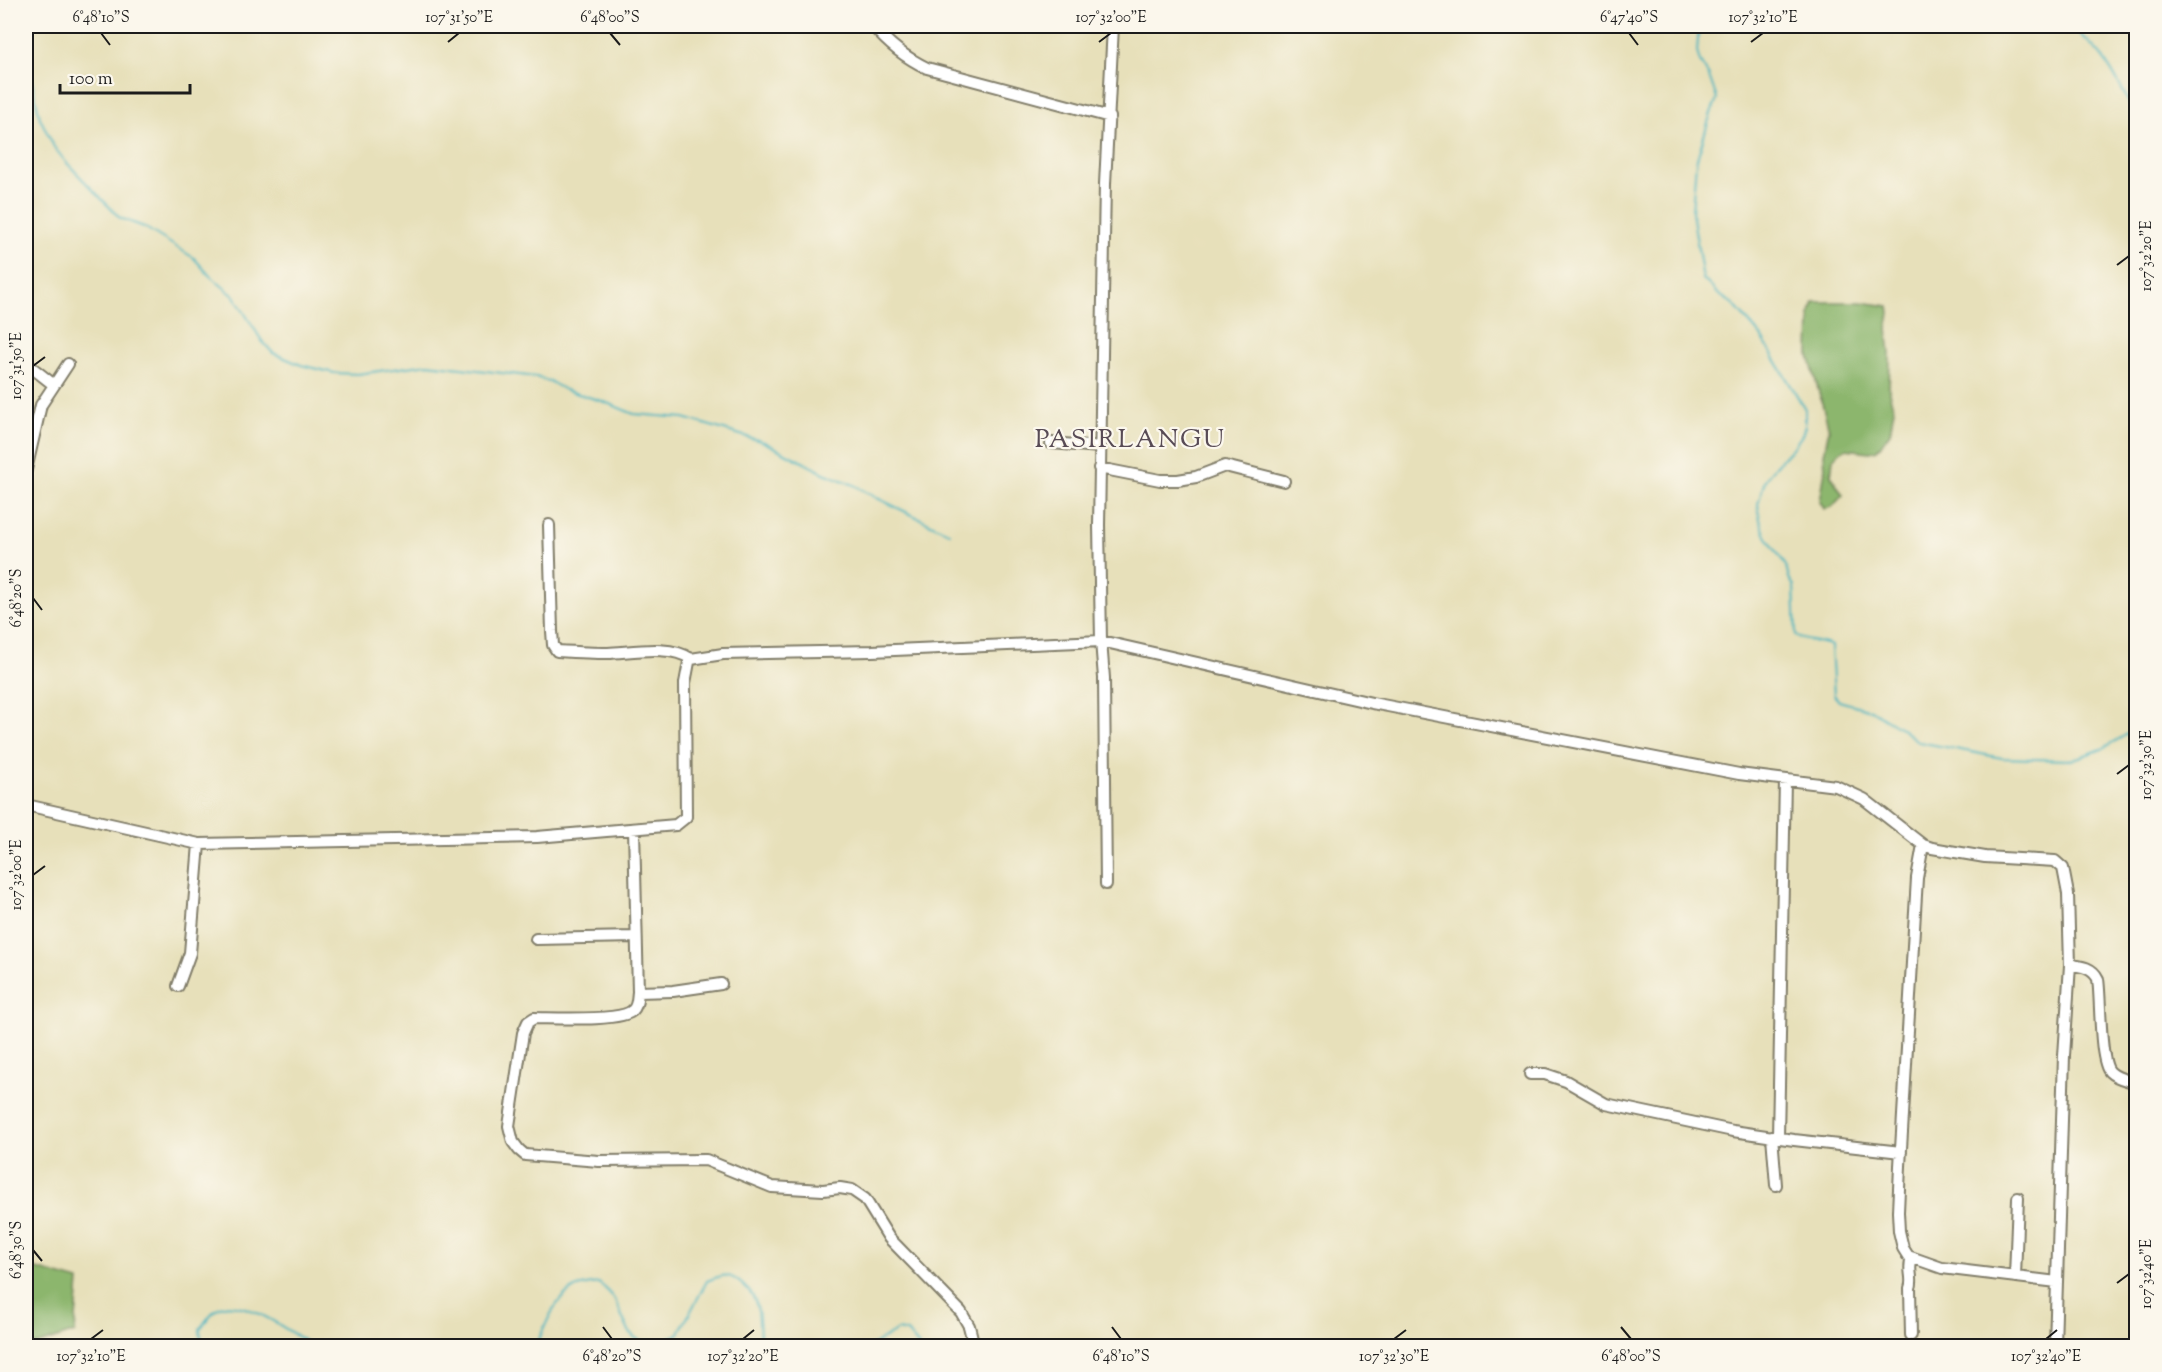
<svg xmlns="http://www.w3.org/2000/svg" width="2162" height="1372" font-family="'Sorts Mill Goudy',serif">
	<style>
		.forest { fill: #8cb66d; stroke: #546944; stroke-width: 1.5 }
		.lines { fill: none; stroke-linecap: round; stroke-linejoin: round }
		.stream { stroke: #45b3bf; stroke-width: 2 }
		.minor-casing { stroke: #827e6b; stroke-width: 14 }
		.minor { stroke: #fff; stroke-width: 10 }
		.ticks { fill: none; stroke: #1c1c1c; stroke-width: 2 }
		.labels { text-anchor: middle; stroke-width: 4.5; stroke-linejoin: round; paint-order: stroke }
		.quarter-label { font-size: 26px; letter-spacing: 1.5px; fill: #584b55; stroke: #fbf7ec }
		.neatline { fill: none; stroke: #1c1c1c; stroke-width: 2 }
		.ticks-label { font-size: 15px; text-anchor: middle; fill: #1c1c1c }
	</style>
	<rect width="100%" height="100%" fill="#fbf7ec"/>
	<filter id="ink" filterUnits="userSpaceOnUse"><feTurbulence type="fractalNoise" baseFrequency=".0167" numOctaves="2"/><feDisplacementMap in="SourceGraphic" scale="12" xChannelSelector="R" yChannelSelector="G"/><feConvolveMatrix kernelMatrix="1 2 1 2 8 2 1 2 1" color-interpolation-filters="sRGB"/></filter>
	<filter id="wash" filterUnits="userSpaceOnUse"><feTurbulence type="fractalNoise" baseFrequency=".008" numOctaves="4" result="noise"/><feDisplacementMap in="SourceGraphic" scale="24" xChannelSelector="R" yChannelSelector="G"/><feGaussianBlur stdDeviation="1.35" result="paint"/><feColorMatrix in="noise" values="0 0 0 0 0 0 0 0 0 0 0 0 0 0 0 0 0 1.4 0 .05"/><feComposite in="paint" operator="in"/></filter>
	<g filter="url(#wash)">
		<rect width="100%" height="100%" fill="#e7e0ba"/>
		<path class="forest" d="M1814,302H1860L1889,306L1890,314L1887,329L1890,353L1889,393L1894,409L1890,433L1877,450L1870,452L1845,449L1838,453L1833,459L1831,475L1843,495L1832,507L1824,509L1820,502L1825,470L1824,454L1829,429L1809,356L1810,315Z
			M26,1266L79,1281L75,1332L39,1344L26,1346Z"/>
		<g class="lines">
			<path class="stream" d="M1699,26L1697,52L1700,62L1709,76L1717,99L1711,113L1696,162L1692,212L1703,279L1718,294L1733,304L1761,336L1805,409V426L1802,435L1795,445L1775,466L1765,480L1758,504L1760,520L1766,536L1786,566L1789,578L1794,586L1796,636C1807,643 1820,640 1831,646L1834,695L1839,701L1871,710L1899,727L1919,742L2002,758L2071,760L2102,749L2136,729
				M2069,26C2098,47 2107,61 2124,93C2127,100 2132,107 2134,114C2139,135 2127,154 2136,173
				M26,65L30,75L40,118L54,147L65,161L120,218L144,227L194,258L210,276L234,296L262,341L273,353L301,365L334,373L358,374L428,364L536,377L551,382L565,390L602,401L634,414L684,418L764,442L824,473L854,485L875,497L950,533
				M202,1346L200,1329C206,1321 214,1308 223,1306C248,1300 292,1333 312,1346
				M536,1346C545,1327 554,1298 575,1288C582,1285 591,1284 599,1283C603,1287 609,1291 612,1296C627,1317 623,1347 658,1341C666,1339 672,1339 679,1333L707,1281C725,1274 729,1272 744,1286C764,1304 757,1323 761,1346
				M870,1346L898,1330L907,1332L919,1346"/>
		</g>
	</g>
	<g filter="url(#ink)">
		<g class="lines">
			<g class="minor-casing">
				<path id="minor" d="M873,26C888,44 906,58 927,68L1110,117
					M26,363L54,385
					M1051,443L1100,447
					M1099,468L1160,480H1178L1196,477L1225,466L1284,481
					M26,470L41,405L68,364
					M549,525L552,631L553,645L557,651C574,652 591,653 608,653C632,652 671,644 691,659
					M26,805L199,844L537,837L676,825L686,817L685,683L689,662L691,659L723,654L872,651L1101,641L1372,703L1739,774L1836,786L1864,799L1923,845L1932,848L1985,857L2055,861L2063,868L2068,894L2070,965L2064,1056L2055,1346
					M634,829L638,992C637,998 638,1005 633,1010C622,1022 552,1018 534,1018L528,1022L523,1033L509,1126L513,1142L519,1150L525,1155L599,1161L706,1160L772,1187L823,1190L840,1188L852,1190L865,1199L889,1238L961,1312L969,1326L974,1346
					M1923,845L1917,878L1900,1166L1898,1212L1899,1231L1903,1248L1908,1256L1942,1268L2057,1282
					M1106,884L1104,678L1101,641L1099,525L1105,184L1113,26
					M536,939L636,937
					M2070,965C2082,966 2093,968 2098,979C2101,998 2099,1061 2110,1072C2117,1079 2128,1080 2136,1083
					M178,986L190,953L199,844
					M638,992L673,991L721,984
					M1530,1074H1545L1566,1081L1606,1104L1733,1131L1794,1140L1901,1152
					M1772,1136L1776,1185
					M1778,1137L1785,780
					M2015,1277L2018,1198
					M1911,1335L1910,1288C1914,1279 1907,1269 1912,1259"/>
			</g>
			<use href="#minor" class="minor"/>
		</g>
	</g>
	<path class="ticks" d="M101,33L110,45M610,33L620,45M1629,33L1638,45M448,42L459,33M1099,42L1111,33M1751,42L1763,33M2117,265L2129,256M33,366L45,357M33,598L42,610M2117,774L2129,765M33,875L45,866M33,1250L42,1261M2117,1283L2129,1274M603,1327L612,1339M1112,1327L1121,1339M1621,1327L1631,1339M91,1339L103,1330M743,1339L754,1330M1394,1339L1406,1330M2046,1339L2057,1330"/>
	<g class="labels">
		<g class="quarter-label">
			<text x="1130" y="447">PASIRLANGU</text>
		</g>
	</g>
	<rect width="2162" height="1372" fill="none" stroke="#fbf7ec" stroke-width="66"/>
	<path d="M60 84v9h130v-9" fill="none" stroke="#1c1c1c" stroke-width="3"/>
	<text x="69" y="84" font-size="18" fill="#1c1c1c" stroke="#fbf7ec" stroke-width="4.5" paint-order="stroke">100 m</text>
	<rect x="33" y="33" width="2096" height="1306" class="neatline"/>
	<g class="ticks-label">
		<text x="101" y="22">6°48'10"S</text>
		<text x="459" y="22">107°31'50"E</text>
		<text x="610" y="22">6°48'00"S</text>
		<text x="1111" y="22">107°32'00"E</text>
		<text x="1629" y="22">6°47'40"S</text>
		<text x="1763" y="22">107°32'10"E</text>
		<text transform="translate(2146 256) rotate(-90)" y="5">107°32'20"E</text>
		<text transform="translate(16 366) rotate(-90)" y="5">107°31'50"E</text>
		<text transform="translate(16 598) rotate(-90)" y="5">6°48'20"S</text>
		<text transform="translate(2146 765) rotate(-90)" y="5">107°32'30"E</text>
		<text transform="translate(16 875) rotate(-90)" y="5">107°32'00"E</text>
		<text transform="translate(16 1250) rotate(-90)" y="5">6°48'30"S</text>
		<text transform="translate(2146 1274) rotate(-90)" y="5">107°32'40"E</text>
		<text x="91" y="1361">107°32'10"E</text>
		<text x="612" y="1361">6°48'20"S</text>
		<text x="743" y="1361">107°32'20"E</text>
		<text x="1121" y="1361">6°48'10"S</text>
		<text x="1394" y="1361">107°32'30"E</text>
		<text x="1631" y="1361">6°48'00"S</text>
		<text x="2046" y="1361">107°32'40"E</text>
	</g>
</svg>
